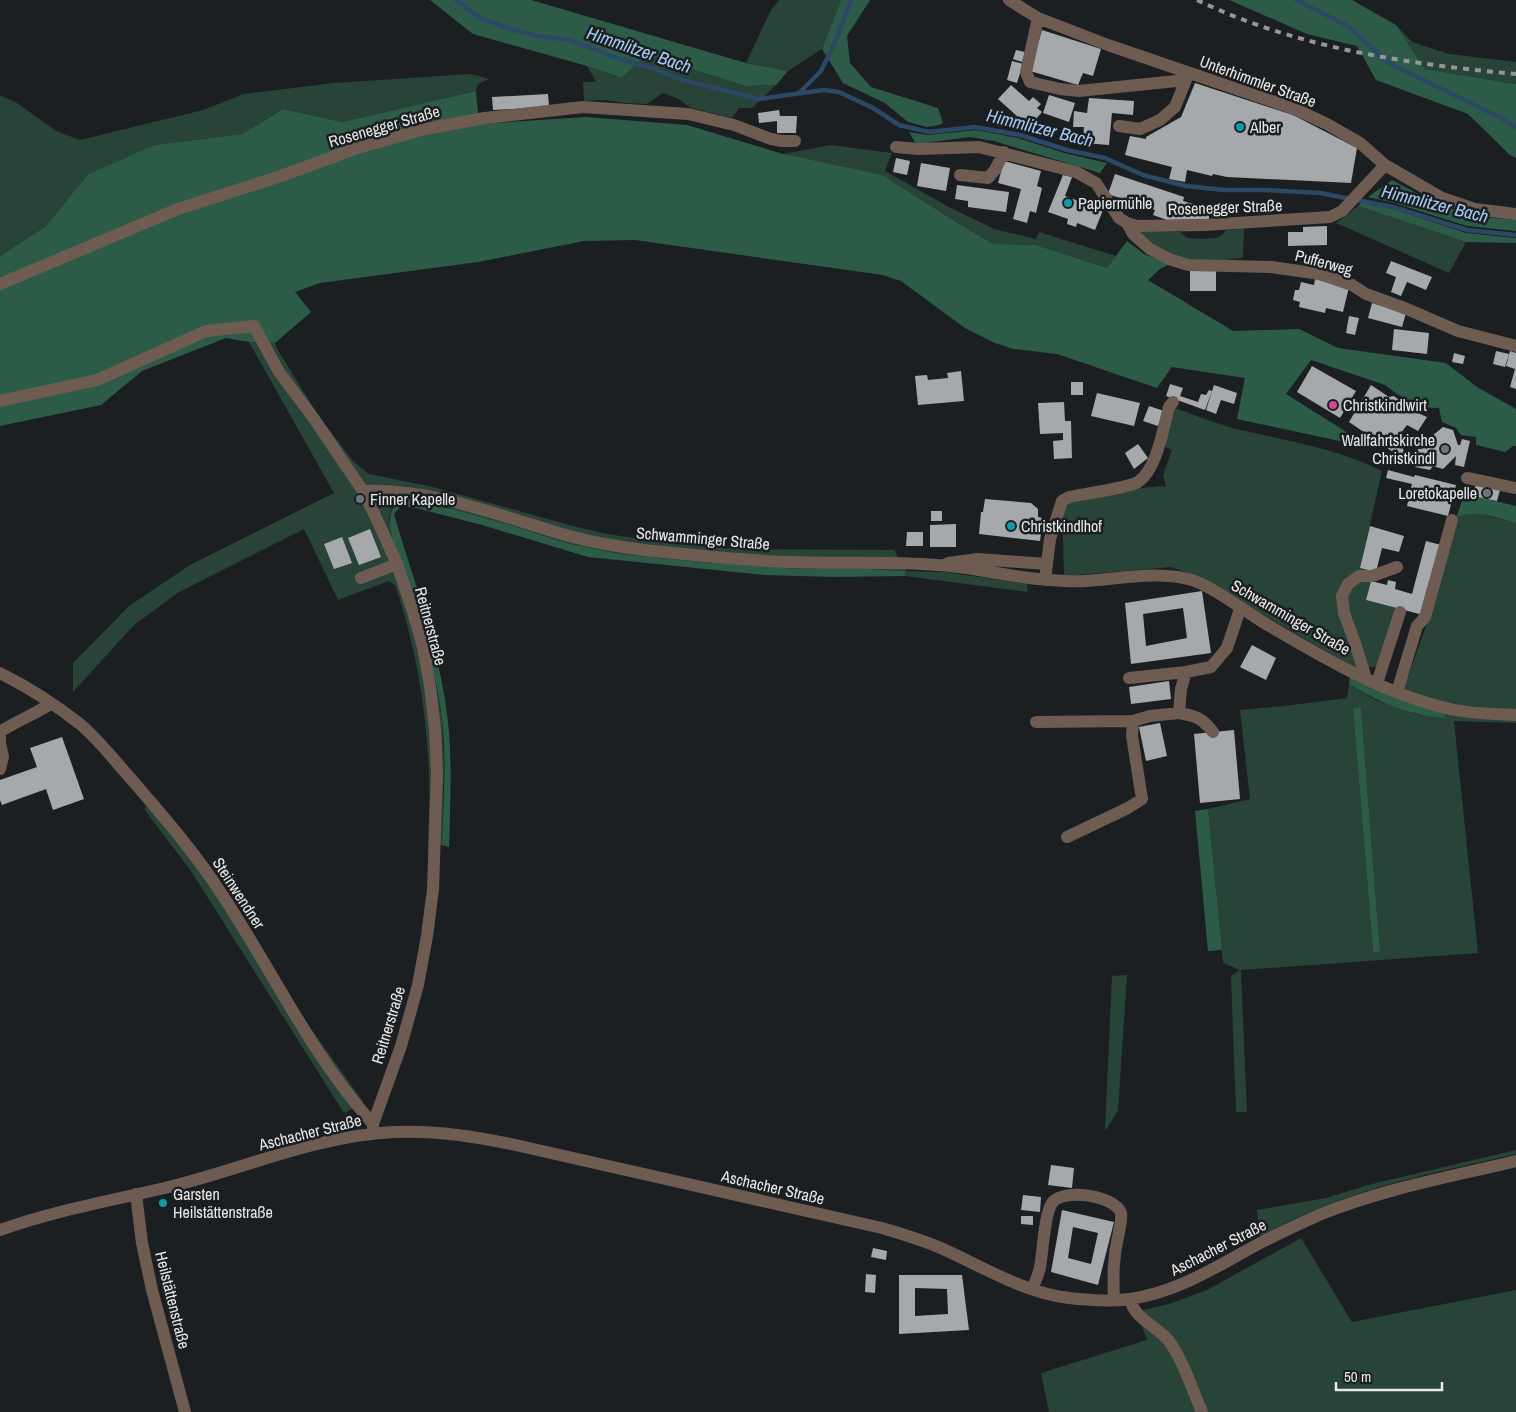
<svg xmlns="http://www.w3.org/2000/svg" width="1516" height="1412" font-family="'Archivo Narrow',sans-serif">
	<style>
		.green { fill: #284337; fill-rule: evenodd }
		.forest { fill: #2c5c48 }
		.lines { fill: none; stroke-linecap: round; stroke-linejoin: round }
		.stream { stroke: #2b4867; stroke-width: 4.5 }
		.building { fill: #a6a9ac; fill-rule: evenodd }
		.minor { stroke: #6e5c52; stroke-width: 12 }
		.rail { stroke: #949698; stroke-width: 4; stroke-dasharray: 6 6; stroke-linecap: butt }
		.culture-dot { fill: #0f9aa8; stroke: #1c1f21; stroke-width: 2 }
		.hotel-dot { fill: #d1479c; stroke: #1c1f21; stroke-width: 2 }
		.worship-dot { fill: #6b7280; stroke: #1c1f21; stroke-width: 2 }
		.labels { text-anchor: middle; stroke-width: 5; stroke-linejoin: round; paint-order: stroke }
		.street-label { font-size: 16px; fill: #e8e9eb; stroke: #1c1f21 }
		.poi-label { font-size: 16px; fill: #e8e9eb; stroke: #1c1f21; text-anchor: start }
		.water-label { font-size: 18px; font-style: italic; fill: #a6cdf8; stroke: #1c1f21 }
	</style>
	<rect width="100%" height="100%" fill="#1c1f21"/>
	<path class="green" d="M779,0H841L822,49L788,71L746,63L771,10Z
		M1396,25L1412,42L1449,54L1516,62V84L1423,69Z
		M646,55L746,86L776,85L752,108H739L732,118L691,108L677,98L663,93L647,104L626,103L605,100L584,101L583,82H596L587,66L622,78Z
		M471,74L489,79L478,84L476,91L342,122L283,109L242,134L154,145L88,174L46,226L0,256V95L17,103L56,131L80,140L203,110L244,94L334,83Z
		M831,145L892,153L885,171L949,207L994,229L1036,239L1039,232L1116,256L1107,268L1036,245L993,244L943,214L783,154Z
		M1358,206L1466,242L1449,273L1336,223Z
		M1244,229L1243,258L1230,259L1225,262L1182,259L1161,250L1137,231L1180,232L1187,238L1200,239L1216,238L1222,235L1226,230Z
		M249,342L275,343L276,347L316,412L353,461L369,474L433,487L573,526L607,534L662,542L737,549L894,550L906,571L945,572L1027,584L1028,592L905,576L906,571L870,569H802L702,562L619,554L566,543L511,525L456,510L413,501L392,507L389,519L395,546L429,648L442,719L444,760L442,845L428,854C428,829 430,803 429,777C427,711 416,647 395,585L389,581L338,600L304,529L179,592L134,625L73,692V663L129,606L190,565L334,493Z
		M1175,408C1195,415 1216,424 1237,429C1286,441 1337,448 1382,471L1360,568L1373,571L1366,600L1398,609L1384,652L1376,667L1355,668L1196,576L1171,567L1064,576L1062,504L1117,491L1160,486L1166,487L1163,475L1172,450L1163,446Z
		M1470,513L1482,514L1516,523V723L1454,721L1478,953L1241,970L1247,1112H1236L1231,976L1240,970L1223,963L1208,809L1250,799L1240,710L1284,706L1347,698L1349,684L1375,700L1422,716L1400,699L1429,618L1456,518ZM1361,707L1380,951V952H1373L1353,708Z
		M156,798L309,1026L364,1103L344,1113L191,871L144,809Z
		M1127,975L1118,1111L1105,1131L1112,976Z
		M1516,1150V1154C1426,1175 1341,1190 1260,1237L1257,1210L1326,1198L1368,1185Z
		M1301,1238L1352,1322L1516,1290V1412H1049L1041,1373L1147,1340L1136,1312L1172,1303L1207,1290Z"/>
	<path class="forest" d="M430,0H531L746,63L788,71L776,85L746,86L646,55L622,78L587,66L473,34Z
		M841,0H870L847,36L850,63L871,87L938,108L943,123L939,125L927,127L908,122L885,103L843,83L822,49Z
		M1229,0H1352L1396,25L1424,69L1516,84V158L1510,155L1468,114L1376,80L1357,46L1307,34Z
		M476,91L479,124L586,117L687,125L783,154L882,175L943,214L993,244L1036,245L1107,268L1127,241L1144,254L1170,264L1160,269L1148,280L1233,331L1299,329L1338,348L1446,363L1477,387L1516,409V446H1513L1505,452L1476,445V437L1461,435L1456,428L1442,422L1439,408L1415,407L1385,385L1311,360L1286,394L1372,448L1237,419L1245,378L1172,367L1157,388L1057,354L1013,349L995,343L965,328L901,281L883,275L635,240L584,241L478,262L320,283L295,292L311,312L275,343L249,342L226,338L142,371L101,405L0,426V256L46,226L88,174L154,145L242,134L283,109L342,122Z
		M976,130L1018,138L1064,153L1107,163L1100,173L994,141L970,137L916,144L909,132L928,135Z
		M1392,180L1437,204L1473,216L1516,220V231L1467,226L1394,203L1368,197Z
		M1362,202L1393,209L1466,233L1516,238V243L1466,242L1358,206Z
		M1467,487L1474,489V496L1516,506V523C1496,518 1476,508 1456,518Z
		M399,501H413L456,510L511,525L566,543L619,554L702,562L802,569H870L906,571L905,576L834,577L764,575L588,557L482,525L412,507H400L394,514C415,586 443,657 449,732C452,770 450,809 449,847L442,845C443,804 447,761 442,719C435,661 415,606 396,550C391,534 384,513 399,501Z
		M1350,676L1446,714L1444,718C1408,715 1380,703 1349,684Z
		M1361,707L1380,952H1373L1353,708Z
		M1208,809L1222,950L1208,951L1195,811Z"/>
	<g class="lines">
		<path class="stream" d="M456,0L480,18L510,29L537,36L570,40L620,59L652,68L682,80L759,99L824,90L839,92L873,108L899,125L929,132L975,127L1020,135L1067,150L1105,158L1143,175L1186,186L1224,190H1267L1320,193L1393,207L1467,230L1516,235
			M1296,0L1346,25L1389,63L1499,117L1516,127
			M799,93L821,71L833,47L851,0"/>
	</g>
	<path class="building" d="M1042,30L1101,49L1093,76L1083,73L1078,85L1030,71Z
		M1016,50L1025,52L1022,62L1013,59Z
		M1012,61L1023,64L1017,83L1007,80Z
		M1195,83L1293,115L1357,148L1351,183L1227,177L1213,174L1212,176L1187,170L1185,182L1169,179L1172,167L1125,155L1130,136L1146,139V137L1181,117Z
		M1011,85L1029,101L1033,97L1041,104L1037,108L1042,112L1029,127L998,99Z
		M548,94L549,107L493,110L492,97Z
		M1049,95L1075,103L1069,122L1043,113Z
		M1089,98L1134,101L1133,115L1112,113L1109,145L1083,143L1084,127H1073L1074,111L1087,113Z
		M779,110L780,116H797L796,133H777V121L759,123L758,113Z
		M896,158L910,161L907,175L893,172Z
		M1004,161L1041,171L1037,186L1042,188L1036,213L1030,211L1027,223L1013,219L1021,189L998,183Z
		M921,163L950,168L946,191L917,186Z
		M1115,174L1184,197L1183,201L1193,204L1191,211L1209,215V219L1167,220L1153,215L1155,210L1108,194Z
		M1063,175L1072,177L1065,196L1103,210L1095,230L1077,223L1076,227L1067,224L1068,219L1048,212Z
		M957,185L1009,192L1006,212L968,207V201L955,199Z
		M1327,226V245L1288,246V232H1303V227Z
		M1391,261L1432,277L1426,290L1407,282L1401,296L1391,292L1396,277L1386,273Z
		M1190,269H1216V291H1190Z
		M1315,279L1349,287L1343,312L1326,308L1325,313L1299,307L1300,302L1293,300L1295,290H1299L1301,282L1314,285Z
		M1372,303L1406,313L1402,327L1368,318Z
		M1349,316L1359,318L1355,335L1346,333Z
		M1394,329L1429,333L1427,354L1392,350Z
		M1496,351L1509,354L1505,367L1493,364Z
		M1510,351L1516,353V389L1510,387L1515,369L1506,366Z
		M1454,353L1465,356L1463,364L1452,362Z
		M1312,366L1356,391L1340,418L1297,392Z
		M961,371L964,401L918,405L915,376L927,375L928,380L948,378L947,373Z
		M1071,382H1083V395H1071Z
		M1170,384L1183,388L1180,396L1198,402L1201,394L1206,395L1209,390L1212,391L1205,410L1166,396Z
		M1214,385L1237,393L1234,404L1221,400L1216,414L1206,410Z
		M1371,385L1389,397L1394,396L1399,400V403L1413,411L1427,417L1418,431L1407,425L1398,437L1405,454L1402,458L1349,422Z
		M1097,393L1140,403L1134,426L1091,416Z
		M1064,402L1065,421H1071L1072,458L1054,459L1053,441L1063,440V433L1040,434L1038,403Z
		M1149,406L1164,411L1158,426L1143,421Z
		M1443,427L1453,430L1458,445H1460L1462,439L1470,441L1464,467L1455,465L1456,456L1443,469L1433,466L1430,470L1415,467L1414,462L1418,449H1422L1421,444L1424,438L1432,436Z
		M1138,444L1148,458L1134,469L1125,453Z
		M1388,470L1414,477L1415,475L1456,485L1448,516L1407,506L1412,484L1386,478Z
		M1476,484L1500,490L1497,501L1473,496Z
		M985,499L1031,503L1038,509V517L1043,518L1040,541L979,534L981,512H983Z
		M931,511H942V521H931Z
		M956,524V547H930V525Z
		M1370,526L1404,536L1399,552L1382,548L1376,572L1360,568Z
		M370,529L381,557L359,565L348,538Z
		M907,532H923V546H906Z
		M342,537L352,563L334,569L324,544Z
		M1426,541L1441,545L1423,615L1366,600L1371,581L1387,585L1388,580L1396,582L1395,589L1412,594Z
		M1202,591L1211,653L1131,664L1125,603ZM1183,608L1187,638L1146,646L1143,614Z
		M1252,645L1276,658L1266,680L1240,667Z
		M1169,681L1171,699L1131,704L1129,687Z
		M1160,723L1167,756L1146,761L1139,727Z
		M1234,730L1240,799L1200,803L1194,734Z
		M62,737L84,799L53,810L46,789L2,805L0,800V780L37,767L30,748Z
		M1051,1165L1074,1168L1072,1188L1048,1185Z
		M1023,1195L1041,1197L1040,1212L1021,1210Z
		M1062,1210L1114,1222L1098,1285L1051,1272ZM1073,1227L1098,1233L1091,1264L1068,1258Z
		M1021,1216H1033V1225L1021,1224Z
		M873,1248L887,1251L886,1260L871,1257Z
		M866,1274L876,1275L875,1293L865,1292Z
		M899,1275H962L969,1330L899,1334ZM915,1288L947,1289L948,1314L915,1316Z"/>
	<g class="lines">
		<path class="minor" d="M1009,0L1038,18L1108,45L1295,109L1327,124L1360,143L1385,165L1442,198L1475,209L1516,214
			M1038,18L1026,72L1030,82L1060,89L1079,91L1186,80
			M1119,126L1140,129L1160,120L1175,107L1188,75
			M896,147L918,149L979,147L1076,172L1096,183L1119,218L1127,223L1137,226L1204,225L1330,217L1342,211L1385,165
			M960,175L988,178L995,170L1004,152
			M1127,223L1133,234L1150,249L1169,259L1188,265L1271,267L1320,274L1352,285L1366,294L1407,309L1458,331L1516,346
			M0,284L178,209L281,176L357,148L425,129L485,118L583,107L688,114L734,125L771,139L782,141H795
			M0,401L97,380L206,331L254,326L279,372L312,416L363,491L378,522L397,564L413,612L423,647L430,686L435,729L437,773L433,889L427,936L418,985L401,1046L373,1124V1134
			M1467,478L1516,488
			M363,491C434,488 505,518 573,537C596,543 620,547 644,550C693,555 743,561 793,562C841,564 890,561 937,565C975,567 1012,578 1050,580C1062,581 1074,582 1086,581C1119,579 1155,571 1188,579C1210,584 1244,611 1266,624C1322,657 1386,695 1450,709C1472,714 1494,714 1516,715
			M948,563L978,559L1046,564
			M361,578L397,564
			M1045,580L1050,539L1062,501L1069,497C1083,494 1128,488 1138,482C1157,469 1163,429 1169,407L1173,402
			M1186,672L1181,689L1179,713C1196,716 1202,718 1213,732
			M0,673C28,687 56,705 80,724C99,740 115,761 132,780C164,817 196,854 223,896C273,972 312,1056 373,1124
			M1129,678L1186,672L1211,667L1227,648L1240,609
			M1366,678L1355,643L1344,613L1342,596L1348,584L1359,576H1372L1397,567
			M1377,683L1400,612
			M1397,692L1417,626L1425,617L1452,520
			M1036,722L1133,721
			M0,742V732C16,721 34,715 50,704
			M0,743L3,757L0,769
			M1067,837L1128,808L1142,799L1132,736L1133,721L1150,716L1179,713
			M136,1194L142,1243L152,1290L185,1412
			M0,1230C56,1210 115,1200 173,1186C245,1168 317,1136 393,1132C436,1130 478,1137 520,1146L882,1228C902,1234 923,1240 943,1249C983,1267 1025,1293 1069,1298C1089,1300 1110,1302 1130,1299C1180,1292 1220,1264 1264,1241C1282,1232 1301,1223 1319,1215C1382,1189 1450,1177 1516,1161
			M1032,1289C1035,1282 1039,1274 1040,1267C1043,1252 1044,1215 1052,1203C1063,1188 1114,1195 1121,1213C1122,1219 1120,1226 1119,1232C1113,1257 1113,1275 1114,1300
			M1130,1299C1135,1320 1156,1325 1169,1341C1184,1362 1192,1389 1202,1412"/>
		<path class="rail" d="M1197,0C1297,48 1407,64 1516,74"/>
	</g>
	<g class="culture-dot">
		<circle cx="1240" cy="127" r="5"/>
		<circle cx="1068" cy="203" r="5"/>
		<circle cx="1011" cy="526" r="5"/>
		<circle cx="163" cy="1203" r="5"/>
	</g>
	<circle class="hotel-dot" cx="1333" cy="405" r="5"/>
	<g class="worship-dot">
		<circle cx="1445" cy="449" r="5"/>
		<circle cx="1487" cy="493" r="5"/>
		<circle cx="360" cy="499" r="5"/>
	</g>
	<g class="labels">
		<g class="street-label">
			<text transform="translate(1258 81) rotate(20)" y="6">Unterhimmler Straße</text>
			<text transform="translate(384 126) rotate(-16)" y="6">Rosenegger Straße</text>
			<text transform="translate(1225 207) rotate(-2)" y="6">Rosenegger Straße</text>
			<text transform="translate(1324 262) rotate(15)" y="6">Pufferweg</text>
			<text transform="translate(703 538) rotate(5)" y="6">Schwamminger Straße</text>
			<text transform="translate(1291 617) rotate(30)" y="6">Schwamminger Straße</text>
			<text transform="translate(431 626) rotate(75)" y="6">Reitnerstraße</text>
			<text transform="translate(239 893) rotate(57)" y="6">Steinwendner</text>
			<text transform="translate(388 1025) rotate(-73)" y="6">Reitnerstraße</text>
			<text transform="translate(310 1132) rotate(-14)" y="6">Aschacher Straße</text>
			<text transform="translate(773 1187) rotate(13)" y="6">Aschacher Straße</text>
			<text transform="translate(1218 1247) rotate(-27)" y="6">Aschacher Straße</text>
			<text transform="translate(173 1300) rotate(76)" y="6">Heilstättenstraße</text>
		</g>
		<g class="poi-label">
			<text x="1250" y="133">Alber</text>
			<text x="1078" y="209">Papiermühle</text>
			<text x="1343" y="411">Christkindlwirt</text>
			<text x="1435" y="446" text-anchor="end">Wallfahrtskirche<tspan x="1435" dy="18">Christkindl</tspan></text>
			<text x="1477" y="499" text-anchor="end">Loretokapelle</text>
			<text x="370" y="505">Finner Kapelle</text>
			<text x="1021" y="532">Christkindlhof</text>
			<text x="173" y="1200">Garsten<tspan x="173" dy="18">Heilstättenstraße</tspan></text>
		</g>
		<g class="water-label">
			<text transform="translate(639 50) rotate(19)" y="6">Himmlitzer Bach</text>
			<text transform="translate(1040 128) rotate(14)" y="6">Himmlitzer Bach</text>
			<text transform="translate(1435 204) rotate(14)" y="6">Himmlitzer Bach</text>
		</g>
	</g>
	<path d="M1336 1382v8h106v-8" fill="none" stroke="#e8e9eb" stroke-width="2.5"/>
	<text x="1344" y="1382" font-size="15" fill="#e8e9eb" stroke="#1c1f21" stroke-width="4" paint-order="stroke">50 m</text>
</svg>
